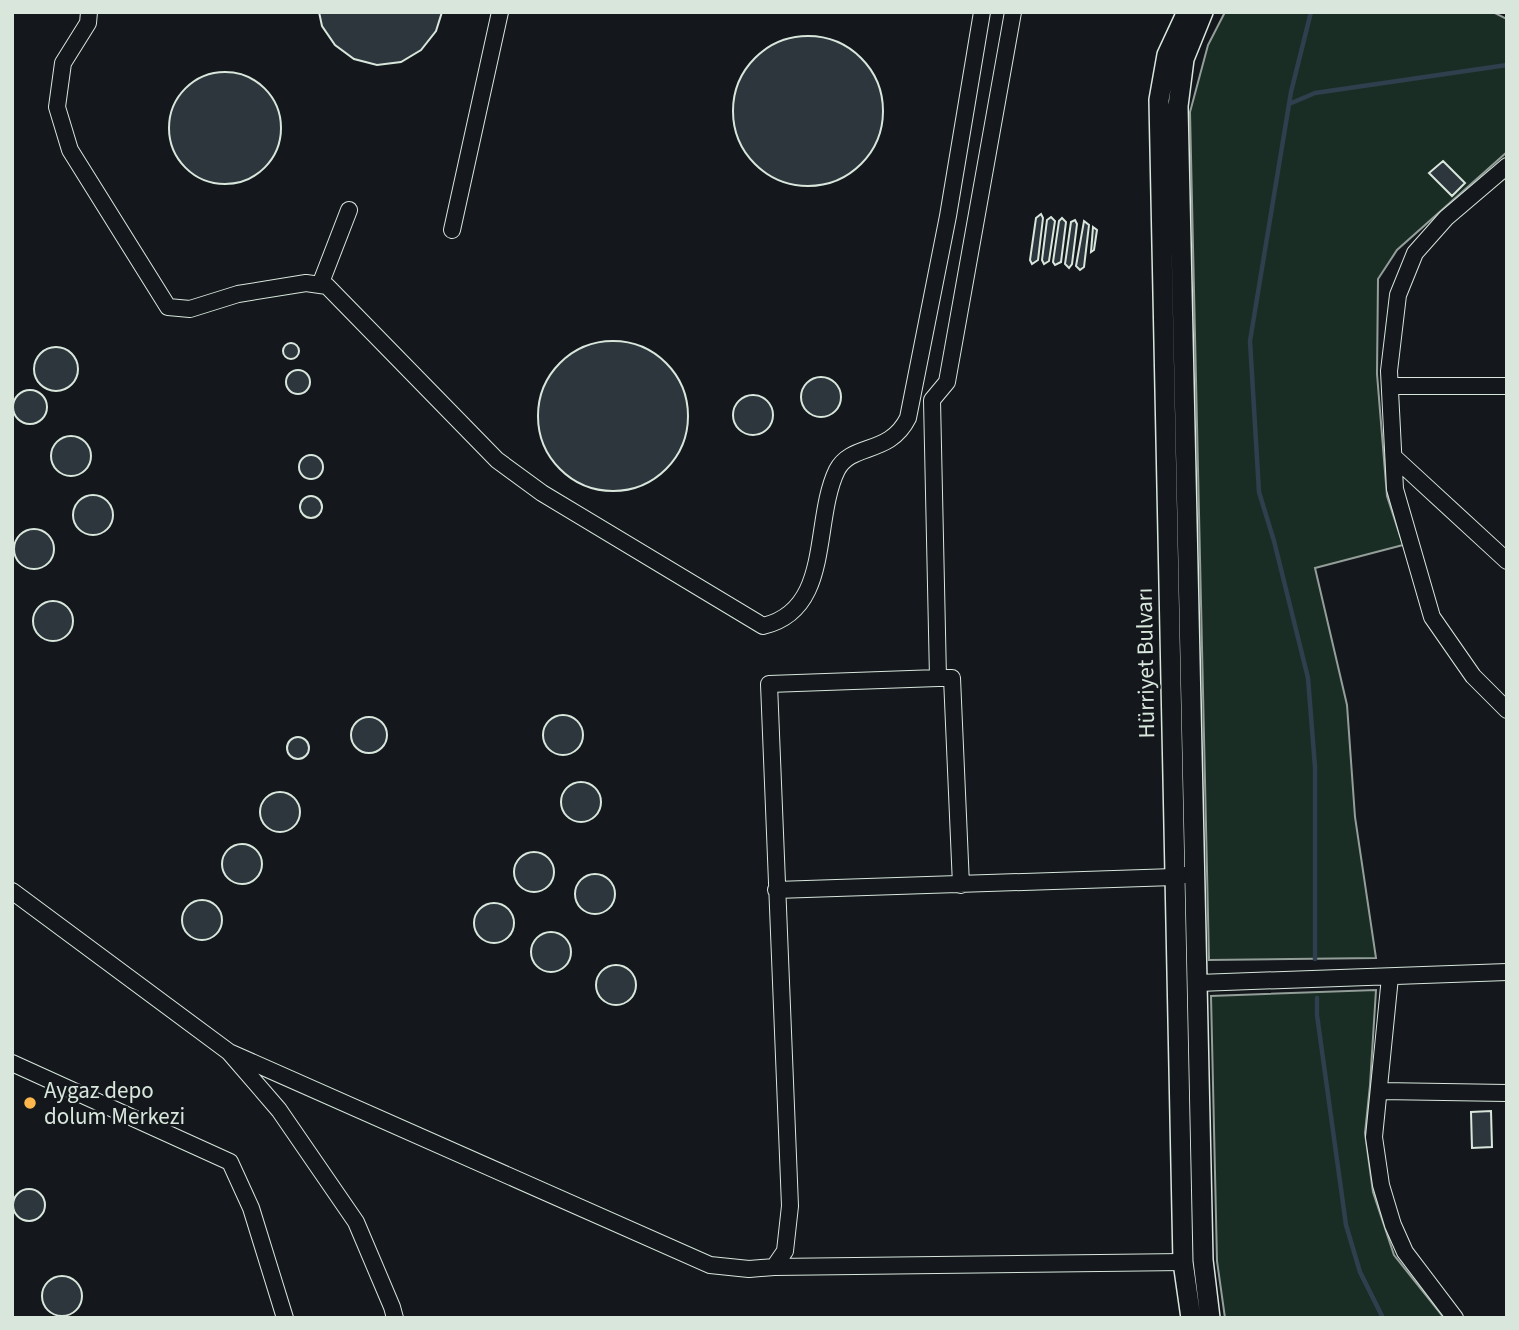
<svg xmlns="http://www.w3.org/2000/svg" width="1519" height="1330" font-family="'Source Sans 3',sans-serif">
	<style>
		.green { fill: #1a2d24; stroke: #939e99; stroke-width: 2 }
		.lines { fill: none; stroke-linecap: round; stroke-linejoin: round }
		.stream { stroke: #2f3f4d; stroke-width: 4.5 }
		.building { fill: #2c363c; stroke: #d8e6dc; stroke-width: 2 }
		.minor-casing { stroke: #d8e6dc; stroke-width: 18 }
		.major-casing { stroke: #d8e6dc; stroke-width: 22 }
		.minor { stroke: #14181c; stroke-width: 16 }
		.major { stroke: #14181c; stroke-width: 19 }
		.poi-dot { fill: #ffb74d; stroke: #14181c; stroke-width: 2.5 }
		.labels { text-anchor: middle; stroke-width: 5; stroke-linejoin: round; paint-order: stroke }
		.street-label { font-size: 23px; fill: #d8e6dc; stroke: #14181c }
		.poi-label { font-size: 23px; fill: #d8e6dc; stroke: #14181c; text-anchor: start }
	</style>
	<rect width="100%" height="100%" fill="#14181c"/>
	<path class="green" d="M1225,12H1493L1507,19V152L1397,250L1378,279L1377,374L1387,496L1403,545L1315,568L1347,705L1355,817L1376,958L1209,960L1190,112L1208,45Z
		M1376,990L1370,1085L1365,1133L1373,1192L1394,1255L1444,1318H1225L1217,1261L1211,996Z"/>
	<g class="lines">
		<path class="stream" d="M1311,12L1291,92L1250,341L1259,492L1274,541L1308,678L1315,767V959
			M1289,104L1315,93L1507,65
			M1317,998V1015L1346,1225L1360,1272L1383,1318"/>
	</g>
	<path class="building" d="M319,12H442L436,31L421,50L401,62L377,65L354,59L335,45L322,26Z
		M733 111a75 75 0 1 1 150 0a75 75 0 1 1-150 0Z
		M169 128a56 56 0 1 1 112 0a56 56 0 1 1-112 0Z
		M1443,161L1465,183L1452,196L1429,173Z
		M1041,214L1043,218L1038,260L1032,264L1030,260L1036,218Z
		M1051,217L1055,221L1049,261L1044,264L1042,260L1047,220Z
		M1062,218L1066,222L1061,262L1055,265L1053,262L1059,221Z
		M1075,220L1077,224L1072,264L1069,268L1065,264L1071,222Z
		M1084,221L1089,225L1084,267L1080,270L1076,266Z
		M1093,227L1097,230L1094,250L1091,252Z
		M538 416a75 75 0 1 1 150 0a75 75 0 1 1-150 0Z
		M283 351a8 8 0 1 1 16 0a8 8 0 1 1-16 0Z
		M34 369a22 22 0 1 1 44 0a22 22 0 1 1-44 0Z
		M286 382a12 12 0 1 1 24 0a12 12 0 1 1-24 0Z
		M801 397a20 20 0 1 1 40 0a20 20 0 1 1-40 0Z
		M13 407a17 17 0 1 1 34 0a17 17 0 1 1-34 0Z
		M733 415a20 20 0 1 1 40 0a20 20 0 1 1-40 0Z
		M51 456a20 20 0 1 1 40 0a20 20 0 1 1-40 0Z
		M299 467a12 12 0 1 1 24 0a12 12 0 1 1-24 0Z
		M73 515a20 20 0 1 1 40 0a20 20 0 1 1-40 0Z
		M300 507a11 11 0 1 1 22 0a11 11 0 1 1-22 0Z
		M14 549a20 20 0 1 1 40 0a20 20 0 1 1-40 0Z
		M33 621a20 20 0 1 1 40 0a20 20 0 1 1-40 0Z
		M543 735a20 20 0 1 1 40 0a20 20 0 1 1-40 0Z
		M351 735a18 18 0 1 1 36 0a18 18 0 1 1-36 0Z
		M287 748a11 11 0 1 1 22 0a11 11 0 1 1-22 0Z
		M561 802a20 20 0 1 1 40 0a20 20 0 1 1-40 0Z
		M260 812a20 20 0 1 1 40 0a20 20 0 1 1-40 0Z
		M222 864a20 20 0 1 1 40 0a20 20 0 1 1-40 0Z
		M514 872a20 20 0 1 1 40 0a20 20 0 1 1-40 0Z
		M575 894a20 20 0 1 1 40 0a20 20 0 1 1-40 0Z
		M182 920a20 20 0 1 1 40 0a20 20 0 1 1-40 0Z
		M474 923a20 20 0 1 1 40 0a20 20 0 1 1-40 0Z
		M531 952a20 20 0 1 1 40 0a20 20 0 1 1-40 0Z
		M596 985a20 20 0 1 1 40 0a20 20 0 1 1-40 0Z
		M1491,1111L1492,1147L1472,1148L1471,1112Z
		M13 1205a16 16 0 1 1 32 0a16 16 0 1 1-32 0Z
		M42 1296a20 20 0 1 1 40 0a20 20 0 1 1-40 0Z"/>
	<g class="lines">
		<g class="minor-casing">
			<path id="minor" d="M89,12L88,23L63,63L57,107L70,150L168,307L190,309L238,294L306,283L327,286L497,460L542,493L763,626C833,610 812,521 837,470C852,442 889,456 908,418L948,216L982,12
				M1507,166L1446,218L1415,253L1398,295L1389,371L1395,489L1432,617L1473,676L1507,710
				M452,230L500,12
				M320,285L349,210
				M1390,386H1507
				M1394,457L1507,561
				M938,678H952L961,885
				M776,890L1174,877L1196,873
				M12,891L229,1052L279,1110L356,1222L392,1307L395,1318
				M1390,977L1374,1137L1381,1185L1393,1225L1405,1252L1455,1318
				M1198,983L1507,972
				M229,1052L710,1265L749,1269L774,1267L785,1251L790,1206L769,684L938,678L932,400L947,382L1013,12
				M12,1063L230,1162L251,1208L285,1318
				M1381,1091L1507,1093
				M774,1267L1183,1262"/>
		</g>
		<g class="major-casing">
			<path id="major" d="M1187,12L1167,55L1159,100L1183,1262L1191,1318
				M1203,12L1184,59L1178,106L1203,1260L1210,1318"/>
		</g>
		<use href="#minor" class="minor"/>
		<use href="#major" class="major"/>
	</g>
	<circle class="poi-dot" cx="30" cy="1103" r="7"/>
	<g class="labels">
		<g class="street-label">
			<text transform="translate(1145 663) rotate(-91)" y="8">Hürriyet Bulvarı</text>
		</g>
		<g class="poi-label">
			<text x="44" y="1098">Aygaz depo<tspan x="44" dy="26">dolum Merkezi</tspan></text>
		</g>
	</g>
	<rect width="1519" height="1330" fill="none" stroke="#d8e6dc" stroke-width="28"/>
</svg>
